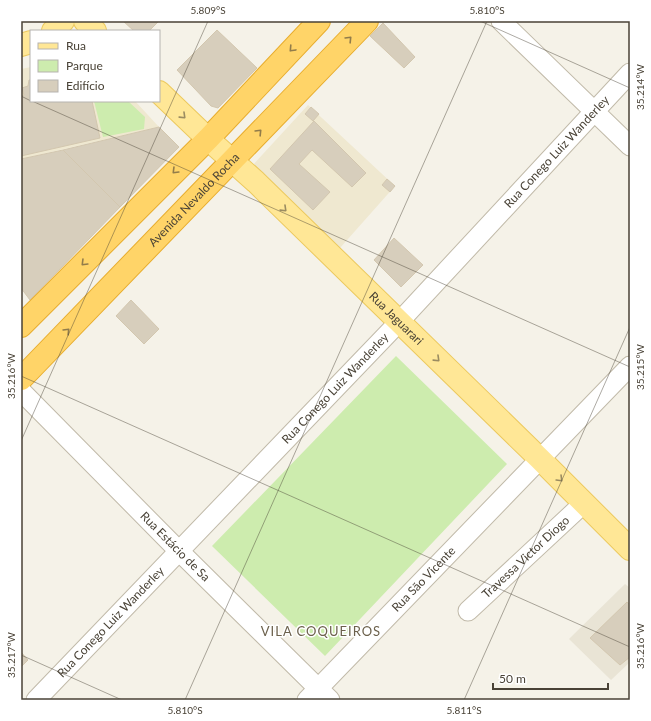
<svg xmlns="http://www.w3.org/2000/svg" width="651" height="721" font-family="Lato,sans-serif">
	<style>
		.residential { fill: #e9e4d5 }
		.education { fill: #efe8d0 }
		.green { fill: #cdecae }
		.building { fill: #d7cebc; stroke: #d3c7af }
		.lines { fill: none; stroke-linecap: round; stroke-linejoin: round }
		.minor-casing { stroke: #c1baa9; stroke-width: 21 }
		.major-casing { stroke: #ecc95e; stroke-width: 24 }
		.highway-casing { stroke: #e8ad2e; stroke-width: 24 }
		.minor { stroke: #fff; stroke-width: 19 }
		.major { stroke: #ffe796; stroke-width: 22 }
		.highway { stroke: #ffd468; stroke-width: 22 }
		.oneway { stroke: #927c4a }
		.oneway2 { stroke: #9b8c61 }
		.ticks { fill: none; stroke: #494236; stroke-width: 1; stroke-opacity: 0.45 }
		.labels { text-anchor: middle; stroke-width: 3; stroke-linejoin: round; paint-order: stroke }
		.street-label { font-size: 12px; fill: #494236; stroke: #fff }
		.neighbourhood-label { font-size: 13px; letter-spacing: 1px; fill: #6c614c; stroke: #fff }
		.neatline { fill: none; stroke: #494236; stroke-width: 1.5 }
		.ticks-label { font-size: 10px; text-anchor: middle; fill: #494236 }
	</style>
	<rect width="100%" height="100%" fill="#f5f2e8"/>
	<path class="residential" d="M625,584L630,588V662L611,680L569,639Z"/>
	<path class="education" d="M31,67V101H135L159,127L21,159V69Z
		M308,105L395,186L340,248L252,166Z"/>
	<path class="green" d="M94,101H128L145,117L144,129L103,137Z
		M396,356L507,464L325,656L212,546Z"/>
	<path class="building" d="M123,21H159L149,31H134Z
		M383,23L415,57L404,68L370,36Z
		M217,30L257,68L218,108L211,106L177,70Z
		M29,80H31V101H92L100,138L21,156V96L24,95L22,88L28,86Z
		M311,107L319,114L313,121L305,114Z
		M314,121L366,173L352,187L312,150L299,164L330,192L313,210L270,169Z
		M159,127L179,147L120,207L63,150Z
		M63,150L120,207L30,300L21,288V159Z
		M387,179L395,186L390,192L382,185Z
		M394,238L423,265L401,287L374,260Z
		M131,300L159,329L144,344L116,316Z
		M627,602L630,605V657L620,665L590,638Z
		M21,652L28,660L21,667Z"/>
	<g class="lines">
		<g class="minor-casing">
			<g id="minor">
				<path d="M501,21L630,146"/>
				<path id="s1" d="M21,391L179,551L330,700"/>
				<path id="s2" d="M468,611L584,503"/>
				<path id="s3" d="M36,700L399,322L630,73"/>
				<path id="s4" d="M307,700L630,366"/>
			</g>
		</g>
		<g class="major-casing">
			<g id="major">
				<path d="M85,21L95,31"/>
				<path d="M53,31L63,21"/>
				<path d="M21,45L31,42"/>
				<path id="s5" d="M159,92L208,139L256,182L539,458L630,549"/>
			</g>
		</g>
		<g class="highway-casing">
			<g id="highway">
				<path d="M21,326L208,139L319,21"/>
				<path id="s6" d="M21,379L367,21"/>
			</g>
		</g>
		<use href="#minor" class="minor"/>
		<use href="#major" class="major"/>
		<use href="#highway" class="highway"/>
	</g>
	<defs><path id="oneway-chevron" d="M-2-3.5L2.5 0L-2 3.5" fill="none" stroke-width="1.6" stroke-linecap="round" stroke-linejoin="round"/></defs>
	<g class="oneway">
		<use href="#oneway-chevron" transform="translate(349 39) rotate(-46)"/>
		<use href="#oneway-chevron" transform="translate(292 49) rotate(133)"/>
		<use href="#oneway-chevron" transform="translate(259 132) rotate(-46)"/>
		<use href="#oneway-chevron" transform="translate(175 171) rotate(135)"/>
		<use href="#oneway-chevron" transform="translate(84 263) rotate(135)"/>
		<use href="#oneway-chevron" transform="translate(67 331) rotate(-46)"/>
	</g>
	<g class="oneway2">
		<use href="#oneway-chevron" transform="translate(183 116) rotate(44)"/>
		<use href="#oneway-chevron" transform="translate(284 209) rotate(44)"/>
		<use href="#oneway-chevron" transform="translate(437 359) rotate(44)"/>
		<use href="#oneway-chevron" transform="translate(560 479) rotate(45)"/>
	</g>
	<path class="ticks" d="M480,21L630,88M21,96L31,101M32,101L630,367M21,376L630,647M21,441L208,21M21,655L122,700M185,700L487,21M464,700L630,327"/>
	<g class="labels">
		<g class="street-label">
			<text dy="4" stroke="none"><textPath href="#s3" startOffset="756">Rua Conego Luiz Wanderley</textPath></text>
			<text dy="4" stroke="none"><textPath href="#s6" startOffset="249">Avenida Nevaldo Rocha</textPath></text>
			<text dy="4" stroke="none"><textPath href="#s5" startOffset="328">Rua Jaguarari</textPath></text>
			<text dy="4" stroke="none"><textPath href="#s3" startOffset="432">Rua Conego Luiz Wanderley</textPath></text>
			<text dy="4" stroke="none"><textPath href="#s1" startOffset="219">Rua Estácio de Sa</textPath></text>
			<text dy="4" stroke="none"><textPath href="#s2" startOffset="79">Travessa Victor Diogo</textPath></text>
			<text dy="4" stroke="none"><textPath href="#s4" startOffset="168">Rua São Vicente</textPath></text>
			<text dy="4" stroke="none"><textPath href="#s3" startOffset="108">Rua Conego Luiz Wanderley</textPath></text>
		</g>
		<g class="neighbourhood-label">
			<text x="321" y="636">VILA COQUEIROS</text>
		</g>
	</g>
	<rect width="651" height="721" fill="none" stroke="#ffffff" stroke-width="44"/>
	<rect x="30" y="30" width="130" height="72" fill="#ffffff" stroke="#b6b3af"/>
	<rect x="38" y="43" width="20" height="6" fill="#ffe796" stroke="#b6b3af"/>
	<text x="66" y="50" font-size="12" fill="#494236">Rua</text>
	<rect x="38" y="60" width="20" height="12" fill="#cdecae" stroke="#b6b3af"/>
	<text x="66" y="70" font-size="12" fill="#494236">Parque</text>
	<rect x="38" y="80" width="20" height="12" fill="#d7cebc" stroke="#b6b3af"/>
	<text x="66" y="90" font-size="12" fill="#494236">Edifício</text>
	<path d="M493 683v6h115v-6" fill="none" stroke="#494236" stroke-width="2"/>
	<text x="499" y="683" font-size="12" fill="#494236" stroke="#ffffff" stroke-width="3" paint-order="stroke">50 m</text>
	<rect x="22" y="22" width="607" height="677" class="neatline"/>
	<g class="ticks-label">
		<text x="208" y="14">5.809°S</text>
		<text x="487" y="14">5.810°S</text>
		<text transform="translate(640 87) rotate(-90)" y="4">35.214°W</text>
		<text transform="translate(640 367) rotate(-90)" y="4">35.215°W</text>
		<text transform="translate(11 376) rotate(-90)" y="4">35.216°W</text>
		<text transform="translate(640 646) rotate(-90)" y="4">35.216°W</text>
		<text transform="translate(11 655) rotate(-90)" y="4">35.217°W</text>
		<text x="185" y="714">5.810°S</text>
		<text x="464" y="714">5.811°S</text>
	</g>
</svg>
